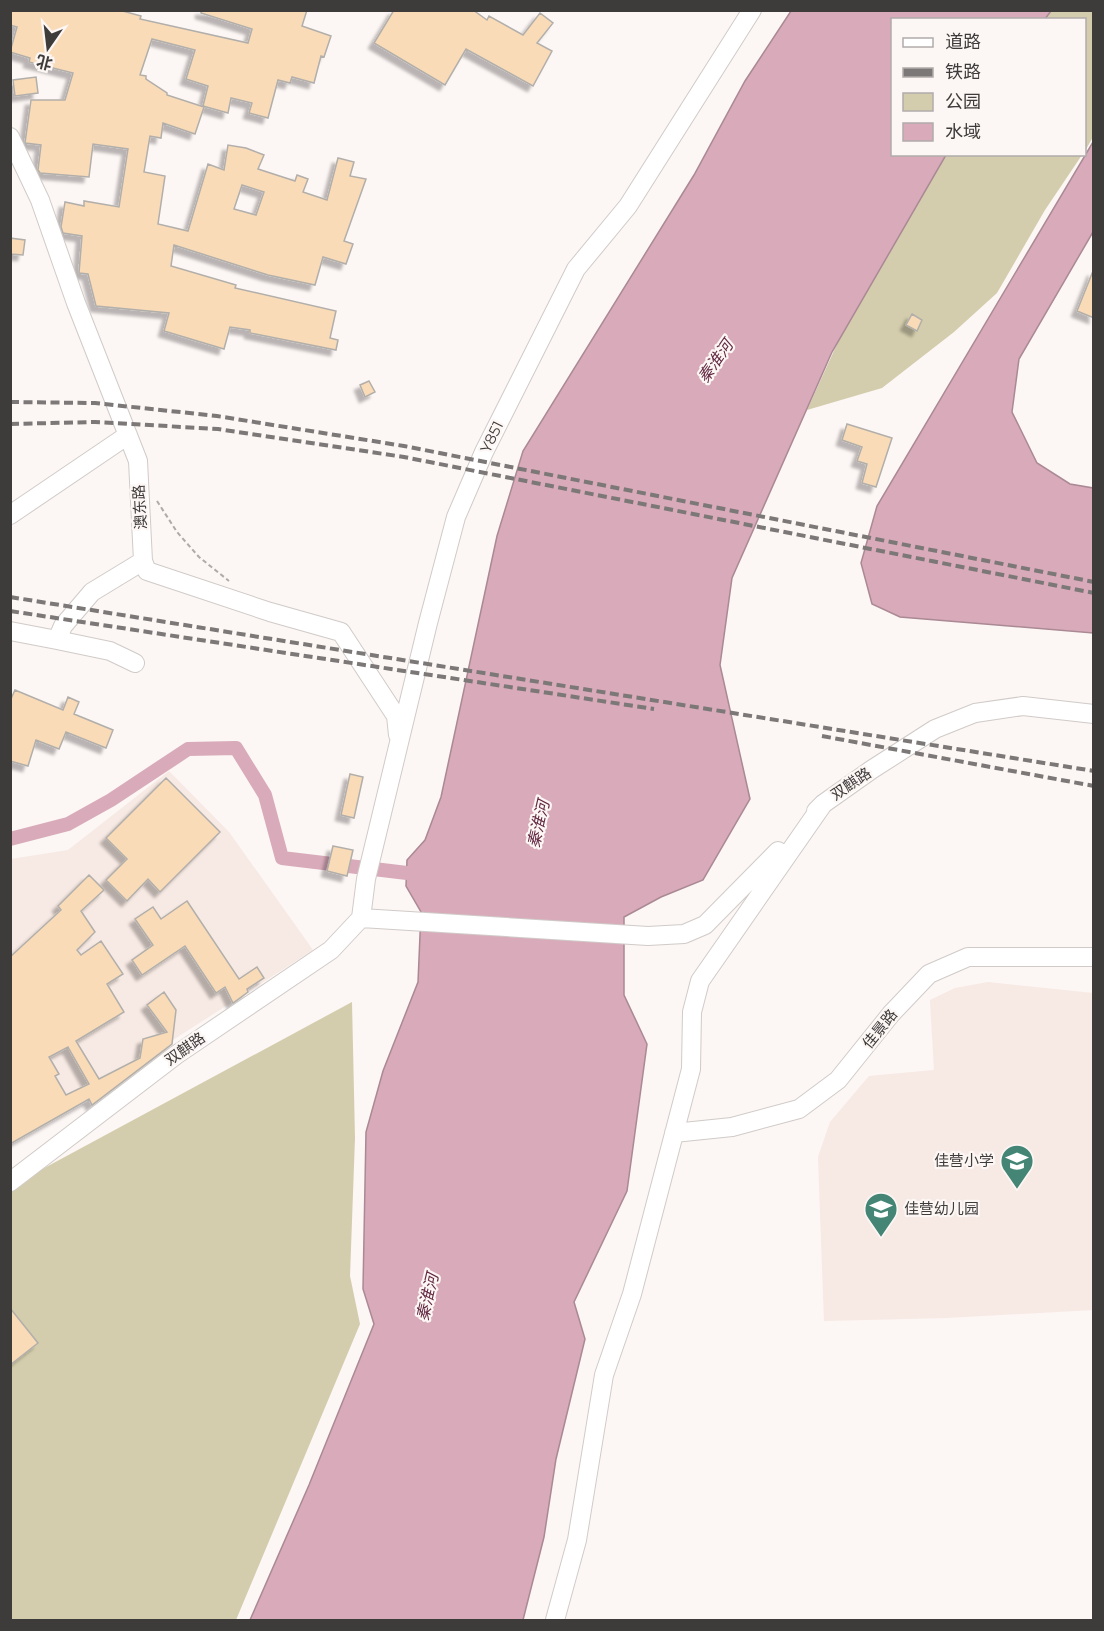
<svg xmlns="http://www.w3.org/2000/svg" width="1104" height="1631" font-family="Montserrat,'Noto Sans SC',sans-serif">
	<style>
		.built { fill: #f7e9e3 }
		.green { fill: #d3cdad }
		.water { fill: #d8aaba; stroke: #aa8994; stroke-width: 1.5 }
		.lines { fill: none; stroke-linecap: round; stroke-linejoin: round }
		.canal { stroke: #d8aaba; stroke-width: 14 }
		.building { fill: #f9dbb7; stroke: #b2afab; stroke-width: 1.5; fill-rule: evenodd; filter: url(#shadow) }
		.minor-casing { stroke: #d0cbc8; stroke-width: 20 }
		.path { stroke: #afaba9; stroke-width: 2; stroke-dasharray: 4.5 3; stroke-linecap: butt }
		.minor { stroke: #fff; stroke-width: 18 }
		.rail { stroke: #7c7877; stroke-width: 4; stroke-dasharray: 9 4.5; stroke-linecap: butt }
		.labels { text-anchor: middle; stroke-width: 4.5; stroke-linejoin: round; paint-order: stroke }
		.street-label { font-size: 15px; fill: #3e3c3b; stroke: #fcf6f4 }
		.poi-label { font-size: 15px; fill: #3e3c3b; stroke: #fcf6f4; text-anchor: end }
		.water-label { font-size: 16px; font-style: italic; fill: #632a43; stroke: #fcf6f4 }
	</style>
	<defs>
		<filter id="shadow"><feDropShadow dx="-5.5" dy="5.5" stdDeviation="1.5" flood-color="#0004"/></filter>
	</defs>
	<rect width="100%" height="100%" fill="#fcf6f4"/>
	<path class="built" d="M169,771L229,832L313,950L11,1144V859L68,850Z
		M988,982L1093,993V1310L946,1318L824,1321L818,1157L830,1122L869,1076L934,1070L930,1000L955,988Z"/>
	<path class="green" d="M1045,11H1093V137L1085,151L1084,20H1038Z
		M940,155H1082L1045,210L997,293L954,332L882,388L807,410L838,342Z
		M352,1002L355,1138L350,1276L360,1324L236,1620H11V1186Z"/>
	<path class="water" d="M791,11H1051L1045,19L892,20V154L946,155L832,352L732,578L720,665L750,799L703,880L661,897L624,917V995L647,1044L627,1191L574,1302L585,1339L556,1459L544,1537L523,1620H250L309,1485L374,1324L363,1289L366,1132L383,1071L418,982L421,912L406,886L407,860L425,840L441,797L497,536L523,451L694,175L745,81Z
		M1093,142V232L1019,359L1012,412L1037,463L1070,484L1093,488V633L900,617L872,604L861,563L877,506Z"/>
	<g class="lines">
		<path class="canal" d="M10,839L68,824L111,800L188,749L236,748L265,795L282,858L407,873"/>
	</g>
	<path class="building" d="M10,10H119L141,16L140,19L248,43L252,29L201,13V10H307L302,26L331,36L324,57L321,56L314,83L292,77L290,83L278,80L268,118L249,113L252,103L231,98L228,113L203,106L208,86L186,79L195,50L152,39L140,75L146,76V79L167,93V95L204,107L195,134L163,123L161,138L150,136L144,172L165,176L158,224L188,231L208,164L224,170L228,145L246,148L264,155L258,169L295,181L297,175L308,179L303,192L327,200L338,158L354,162L350,176L366,179L344,241L353,244L346,264L323,257L315,285L268,275L174,245L171,266L236,285L235,288L336,311L330,338L338,340L336,350L250,333V330L230,327L224,349L164,331L169,313L96,306L88,274L79,273L82,236L63,233L61,227L65,202L84,206V201L119,207L128,149L93,144L89,177L40,173L38,170L41,145L25,143L31,100H65L73,73L29,62L30,58L10,52L17,27L10,25ZM242,185L264,192L256,215L234,209Z
		M394,10H473L487,20L489,16L523,35L540,13L553,23L537,43L552,51L533,86L466,49L445,85L374,43Z
		M36,77L38,93L15,96L13,80Z
		M10,238L25,240L23,255L10,254Z
		M1093,271H1094V318L1077,311Z
		M912,314L922,320L917,331L906,325Z
		M369,381L375,392L365,397L360,385Z
		M847,424L892,438L876,487L862,483L867,464L857,461L862,447L842,440Z
		M15,690L63,710L68,697L79,702L74,714L113,730L106,748L66,732L59,749L36,740L28,766L10,761V701Z
		M350,774L363,777L354,818L341,815Z
		M166,778L220,832L160,892L148,879L127,901L106,880L127,859L106,838Z
		M333,846L353,850L347,876L327,871Z
		M89,875L104,890L81,911L95,932L77,950L81,955L101,941L123,974L107,984L124,1012L76,1041L99,1079L140,1058L143,1039L167,1032L147,1005L164,992L176,1010L172,1044L92,1105L89,1099L10,1144V957L61,910L58,906ZM68,1047L89,1084L66,1095L55,1076L59,1074L49,1057Z
		M187,901L239,979L257,967L264,978L247,989L248,992L233,1003L225,987L216,993L185,946L142,975L132,960L153,945L135,919L153,907L161,919Z
		M10,1308L38,1343L10,1365Z"/>
	<g class="lines">
		<g class="minor-casing">
			<path id="minor" d="M10,137L40,200L76,303L138,461L143,561L147,571L270,612L341,632L396,716L398,735
				M10,515L128,435
				M10,631L57,640L63,626L92,592L143,561
				M57,640L110,651L135,663
				M816,811L823,804L871,770L935,729L975,713L1023,706L1094,714
				M361,918L366,879L428,623L456,517L484,452L576,269L628,206L752,10
				M361,918L648,936L684,934L705,925L778,851
				M674,1133L732,1127L799,1109L838,1080L891,1014L929,974L968,957H1094
				M10,1182L176,1055L331,950L361,918
				M555,1620L577,1540L604,1375L632,1294L691,1069L692,1012L700,981L823,804"/>
		</g>
		<path class="path" d="M157,501L177,532L199,557L229,581"/>
		<use href="#minor" class="minor"/>
		<path class="rail" d="M10,402L95,403L217,416L404,446L1094,582
			M10,424L95,422L218,429L404,457L1094,593
			M10,597L1094,771
			M10,611L654,709
			M822,736L1094,786"/>
	</g>
	<defs>
		<g id="school-pin" transform="scale(1.725)"><path d="M0 17L-7.5 6A9.5 9.5 0 1 1 7.5 6Z" fill="#448575" stroke="#fcf6f4"/><path d="M0-5L7-2L0 1L-7-2ZM-4 1L0 2.5L4 1V4Q0 6-4 4Z" fill="#fff"/></g>
	</defs>
	<g fill-rule="evenodd">
		<use href="#school-pin" x="1017" y="1161"/>
		<use href="#school-pin" x="881" y="1209"/>
	</g>
	<g class="labels">
		<g class="street-label">
			<text transform="translate(492 437) rotate(-64)" y="5">Y851</text>
			<text transform="translate(140 507) rotate(-93)" y="5">澳东路</text>
			<text transform="translate(851 784) rotate(-34)" y="5">双麒路</text>
			<text transform="translate(880 1029) rotate(-51)" y="5">佳景路</text>
			<text transform="translate(185 1049) rotate(-35)" y="5">双麒路</text>
		</g>
		<g class="poi-label">
			<text x="994" y="1166">佳营小学</text>
			<text x="904" y="1214" text-anchor="start">佳营幼儿园</text>
		</g>
		<g class="water-label">
			<text transform="translate(715 361) rotate(-55)" y="6">秦淮河</text>
			<text transform="translate(538 824) rotate(-77)" y="6">秦淮河</text>
			<text transform="translate(427 1297) rotate(-77)" y="6">秦淮河</text>
		</g>
	</g>
	<rect width="1104" height="1631" fill="none" stroke="#3e3c3b" stroke-width="24"/>
	<rect x="891" y="18" width="195" height="138" fill="#fcf6f4" stroke="#b0acaa" stroke-width="1.5"/>
	<rect x="903" y="38" width="30" height="9" fill="#ffffff" stroke="#b0acaa" stroke-width="1.5"/>
	<text x="945" y="48" font-size="18" fill="#3e3c3b">道路</text>
	<rect x="903" y="68" width="30" height="9" fill="#7c7877" stroke="#b0acaa" stroke-width="1.5"/>
	<text x="945" y="78" font-size="18" fill="#3e3c3b">铁路</text>
	<rect x="903" y="93" width="30" height="18" fill="#d3cdad" stroke="#b0acaa" stroke-width="1.5"/>
	<text x="945" y="108" font-size="18" fill="#3e3c3b">公园</text>
	<rect x="903" y="123" width="30" height="18" fill="#d8aaba" stroke="#b0acaa" stroke-width="1.5"/>
	<text x="945" y="138" font-size="18" fill="#3e3c3b">水域</text>
	<g transform="translate(48 48) rotate(194)" stroke="#fcf6f4" stroke-width="4.5" paint-order="stroke">
	<path d="M0-4.5L10 22L0 15L-10 22Z" fill="#3e3c3b"/>
	<text y="-9" font-size="16" font-weight="bold" text-anchor="middle" fill="#3e3c3b">北</text>
	</g>
</svg>
